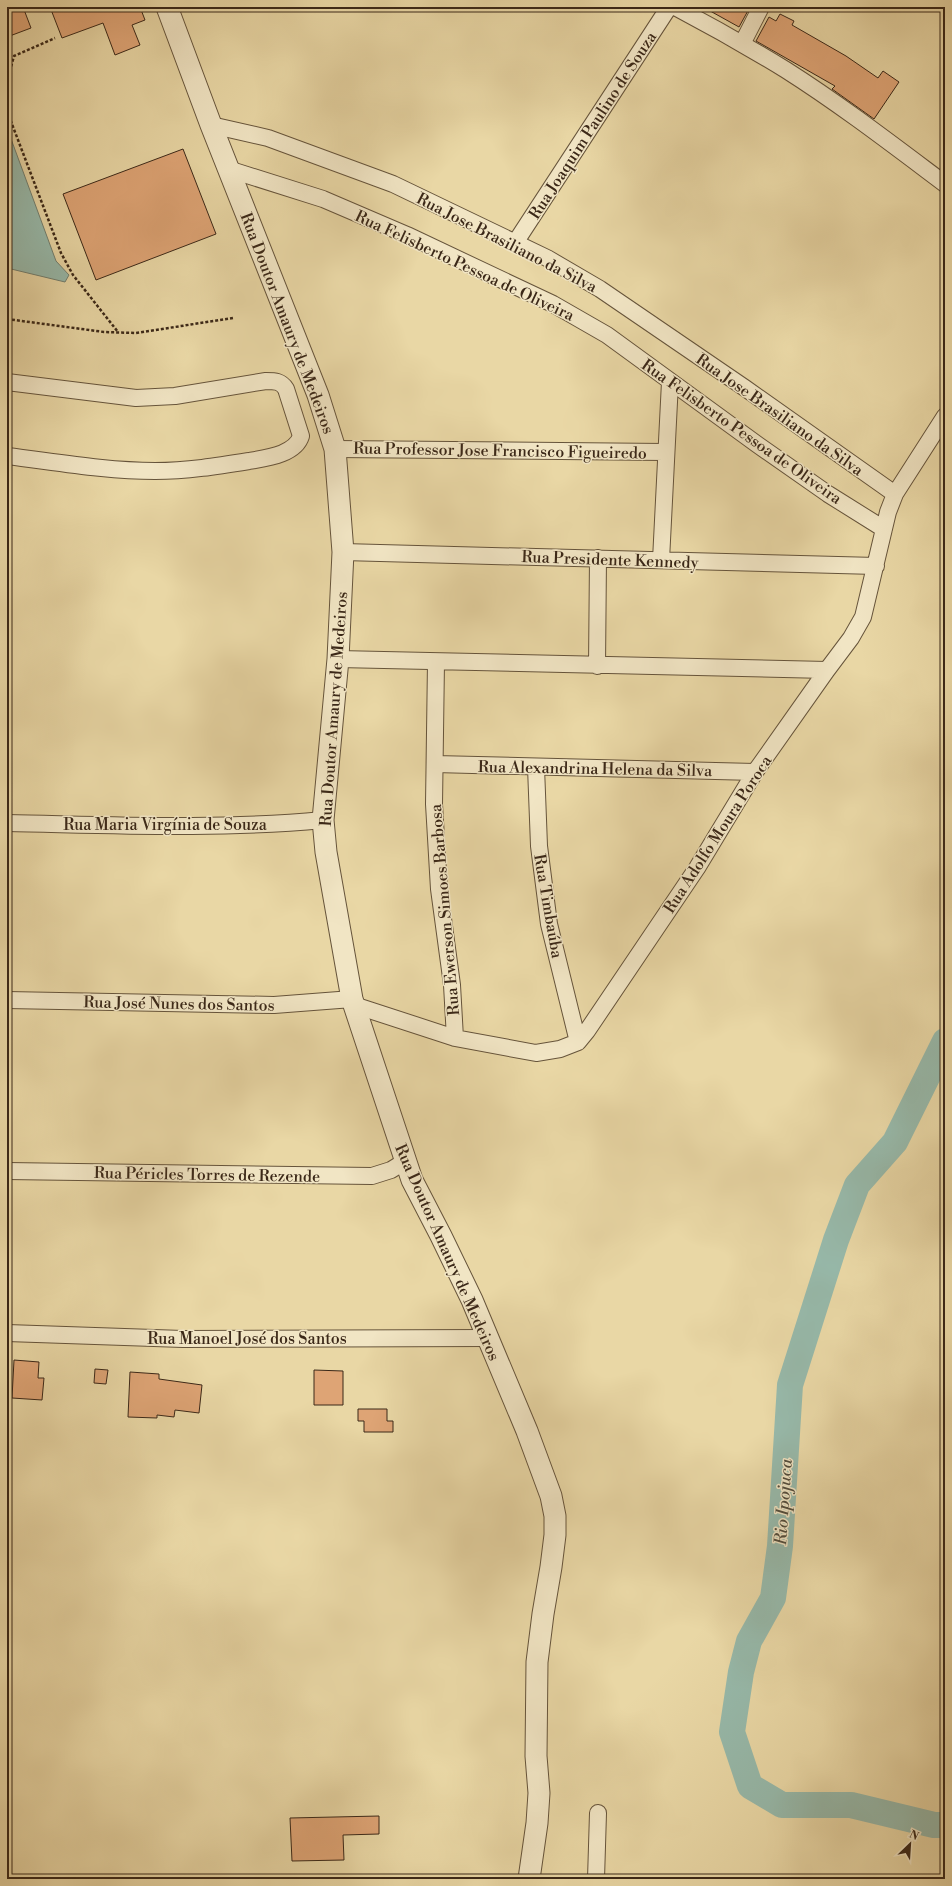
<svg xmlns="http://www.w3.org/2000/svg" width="952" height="1886" font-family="'Libre Bodoni',serif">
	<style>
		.water { fill: #97b9aa; stroke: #727f70 }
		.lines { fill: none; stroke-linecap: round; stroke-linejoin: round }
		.river { stroke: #97b9aa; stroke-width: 26 }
		.building { fill: #dea475; stroke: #3b2818 }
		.minor-casing { stroke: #66543b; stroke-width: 18 }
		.tertiary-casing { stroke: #66543b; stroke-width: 23 }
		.path { stroke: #3b2818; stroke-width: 2.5; stroke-dasharray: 3 2; stroke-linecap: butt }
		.minor { stroke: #f1e5c4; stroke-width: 16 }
		.tertiary { stroke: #f1e5c4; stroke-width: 21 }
		.labels { text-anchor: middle; stroke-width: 3; stroke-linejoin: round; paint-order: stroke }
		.street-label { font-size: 16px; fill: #3b2818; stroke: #f1e5c4 }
		.water-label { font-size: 17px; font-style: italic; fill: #524c3c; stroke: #f1e5c4 }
	</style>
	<rect width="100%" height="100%" fill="#e9d7a5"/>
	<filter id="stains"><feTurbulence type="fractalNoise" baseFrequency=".005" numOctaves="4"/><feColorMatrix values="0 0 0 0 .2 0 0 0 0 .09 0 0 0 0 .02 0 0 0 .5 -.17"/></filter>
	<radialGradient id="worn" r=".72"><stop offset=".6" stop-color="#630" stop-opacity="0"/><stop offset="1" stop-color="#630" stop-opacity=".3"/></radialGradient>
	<path class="water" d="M7,128L56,261L69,275L65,282L7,268Z"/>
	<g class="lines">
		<path class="river" d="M945,1041L895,1142L857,1185L836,1240L790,1385L780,1546L773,1598L749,1641L741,1672L732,1732L750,1786L782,1805H851L934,1825H945"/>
	</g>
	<path class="building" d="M7,7H23L31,28L7,37Z
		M50,7H140L145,20L132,25L140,45L115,55L103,23L62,38Z
		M703,7H750L739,27Z
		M780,14L794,21L792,25L846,56L878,78L883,71L899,82L874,119L832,89L835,86L756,41L769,17L776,21Z
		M183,149L216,234L96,280L63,194Z
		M14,1360L39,1362L38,1378H44L42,1400L12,1398Z
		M95,1369L108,1370L106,1384L94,1383Z
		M314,1370L343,1371V1405H314Z
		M130,1372L159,1374V1379L202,1385L199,1413L175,1410L174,1417L157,1415V1418L128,1417Z
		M358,1409H387V1421H393V1432H364V1421H358Z
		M379,1816V1834L343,1835L344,1860L292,1861L290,1818Z"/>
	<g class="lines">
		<g class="minor-casing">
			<path id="minor" d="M675,7C713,27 750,48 786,70C841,105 893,145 945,184
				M742,44L761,7
				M211,125L268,138L393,184L547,258L600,289L745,388L895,494
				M228,169L323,199L407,235L553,304L607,335L758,445L828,494L884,529
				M515,243L669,7
				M7,382L136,398L175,396L266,381C275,381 281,381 286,389L301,436C295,455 265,458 249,461C218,466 187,471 155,471C106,471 56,462 7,456
				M335,449L665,452
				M343,552L876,566
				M661,560L670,382
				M338,659L827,670
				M436,662L434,804L439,889L452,985L455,1038
				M597,666L598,558
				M435,764L755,772
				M536,767L539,846L549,924L578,1042
				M7,823C113,825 218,830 323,820
				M7,1000L274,1005L352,999
				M354,1005L455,1038L536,1053L560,1049L578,1042L587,1031L697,868L755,772L827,670L851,638L863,617L888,512L895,494L945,416
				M7,1171L372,1176L391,1170L404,1162
				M7,1333L183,1339L487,1338
				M596,1879L598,1813"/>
		</g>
		<g class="tertiary-casing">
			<path id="tertiary" d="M167,7L211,125L318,395L335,449L343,552L338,659L323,820L326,852L352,999L412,1180L441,1236L472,1300L527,1431L551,1496L555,1516V1535L551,1567L543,1614L537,1662L536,1756L539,1793L537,1823L529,1879"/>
		</g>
		<path class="path" d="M7,69L11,67L14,56L55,38
			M7,111L61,253L73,275L118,332
			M7,319L104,332L136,333L233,318"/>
		<use href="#minor" class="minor"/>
		<use href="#tertiary" class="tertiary"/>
	</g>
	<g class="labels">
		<g class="street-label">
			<text transform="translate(592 125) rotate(-57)" y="6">Rua Joaquim Paulino de Souza</text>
			<text transform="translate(507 242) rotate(27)" y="6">Rua Jose Brasiliano da Silva</text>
			<text transform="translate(465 265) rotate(25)" y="6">Rua Felisberto Pessoa de Oliveira</text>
			<text transform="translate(288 323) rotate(69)" y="6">Rua Doutor Amaury de Medeiros</text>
			<text transform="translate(780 414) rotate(35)" y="6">Rua Jose Brasiliano da Silva</text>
			<text transform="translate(742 431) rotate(35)" y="6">Rua Felisberto Pessoa de Oliveira</text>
			<text transform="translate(500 450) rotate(1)" y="6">Rua Professor Jose Francisco Figueiredo</text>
			<text transform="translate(610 559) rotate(2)" y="6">Rua Presidente Kennedy</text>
			<text transform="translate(333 709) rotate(-86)" y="6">Rua Doutor Amaury de Medeiros</text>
			<text transform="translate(595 768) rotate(1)" y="6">Rua Alexandrina Helena da Silva</text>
			<text x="165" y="830">Rua Maria Virgínia de Souza</text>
			<text transform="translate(717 834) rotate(-57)" y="6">Rua Adolfo Moura Poroca</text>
			<text transform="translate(549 906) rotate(80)" y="6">Rua Timbaúba</text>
			<text transform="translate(444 910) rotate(-95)" y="6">Rua Ewerson Simoes Barbosa</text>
			<text transform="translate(179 1003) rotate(1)" y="6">Rua José Nunes dos Santos</text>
			<text transform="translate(207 1174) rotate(1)" y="6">Rua Péricles Torres de Rezende</text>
			<text transform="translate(448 1252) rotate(66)" y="6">Rua Doutor Amaury de Medeiros</text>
			<text x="247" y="1344">Rua Manoel José dos Santos</text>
		</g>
		<g class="water-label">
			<text transform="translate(783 1502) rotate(-86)" y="6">Rio Ipojuca</text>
		</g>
	</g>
	<rect width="952" height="1886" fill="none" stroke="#e9d7a5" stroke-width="24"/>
	<rect x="8" y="8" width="936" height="1870" fill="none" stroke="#3b2818" stroke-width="2"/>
	<rect x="12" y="12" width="928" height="1862" fill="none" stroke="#3b2818"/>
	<g transform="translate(910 1844) rotate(25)" stroke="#f1e5c4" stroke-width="3" paint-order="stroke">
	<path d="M0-3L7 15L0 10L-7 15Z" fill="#3b2818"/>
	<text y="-6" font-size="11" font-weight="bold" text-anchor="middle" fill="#3b2818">N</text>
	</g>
	<rect width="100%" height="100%" filter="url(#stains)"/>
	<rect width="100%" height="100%" fill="url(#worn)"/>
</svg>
